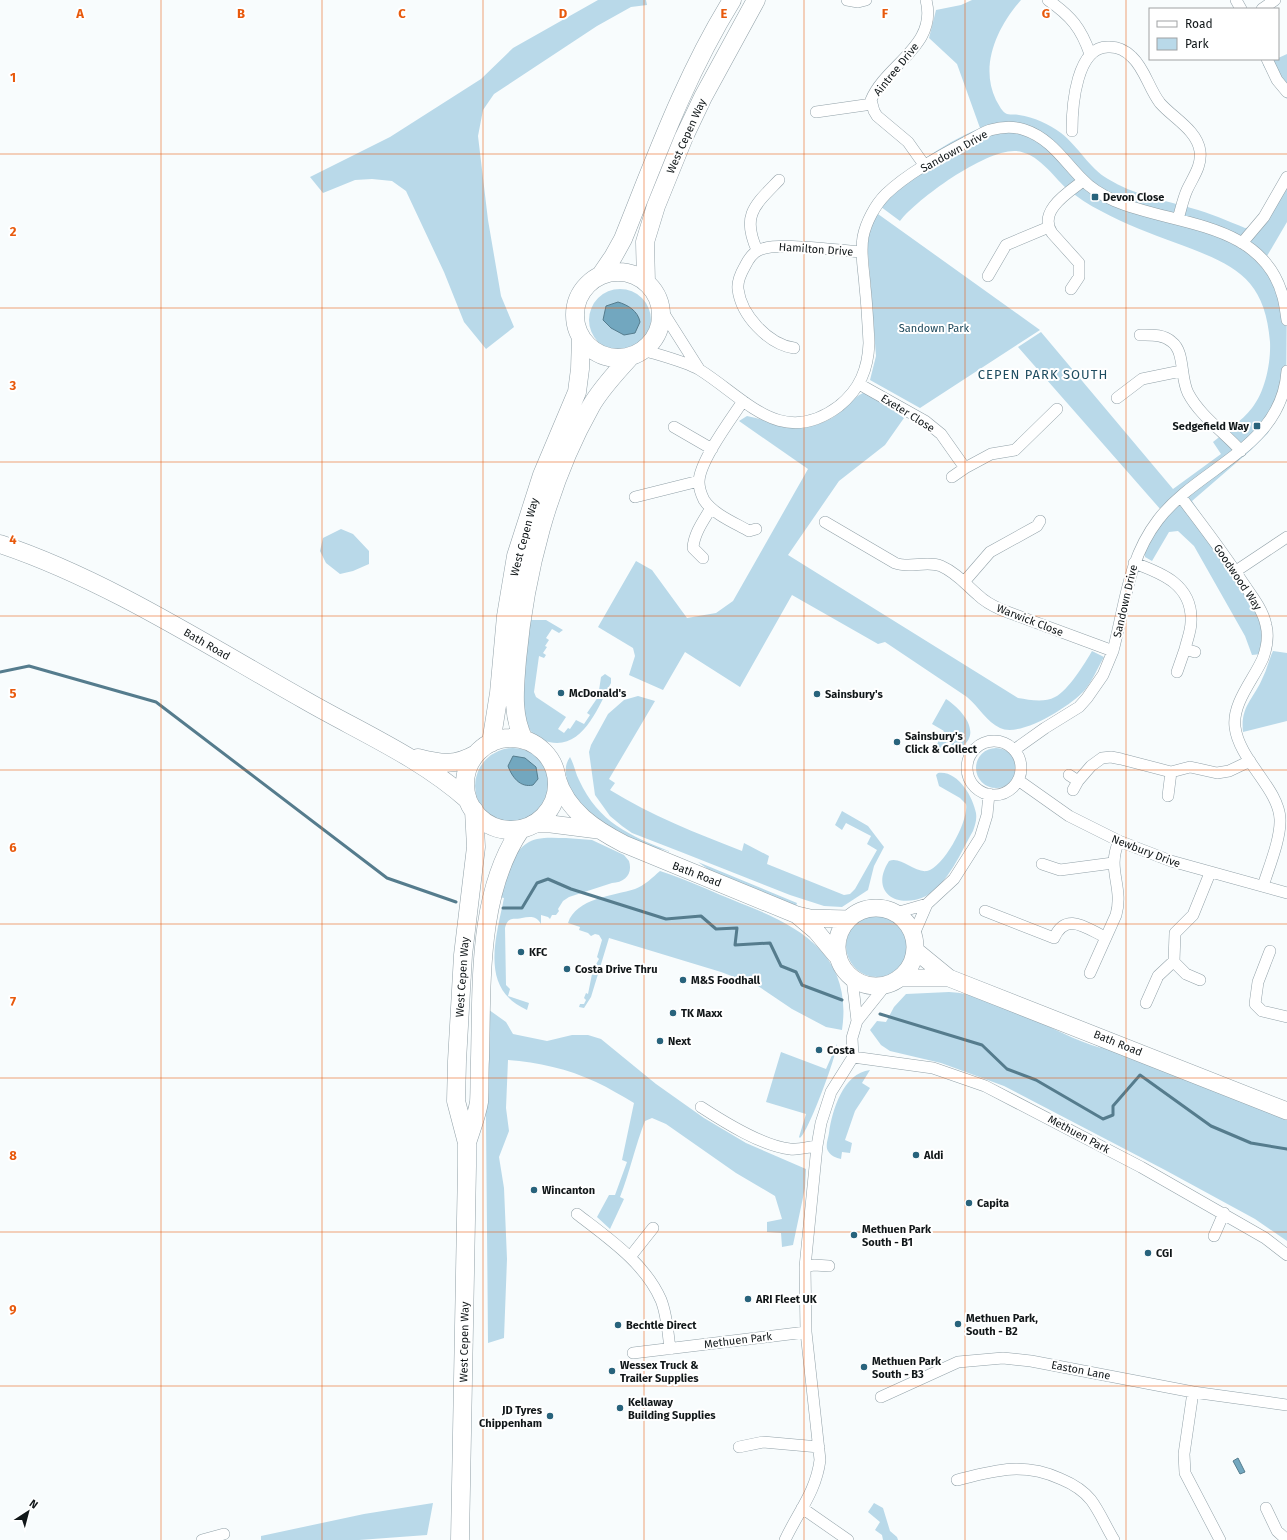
<svg xmlns="http://www.w3.org/2000/svg" width="1287" height="1540" font-family="'Fira Sans',sans-serif">
	<style>
		.green { fill: #b9d9e9 }
		.water { fill: #72a7bf; stroke: #557c8d }
		.lines { fill: none; stroke-linecap: round; stroke-linejoin: round }
		.stream { stroke: #557c8d; stroke-width: 3 }
		.minor-casing { stroke: #92a1a8; stroke-width: 12 }
		.primary-casing { stroke: #92a1a8; stroke-width: 18 }
		.trunk-casing { stroke: #92a1a8; stroke-width: 19 }
		.minor { stroke: #fff; stroke-width: 11 }
		.primary { stroke: #fff; stroke-width: 17 }
		.trunk { stroke: #fff; stroke-width: 18 }
		.grid { fill: none; stroke: #e8590c; stroke-width: 1; stroke-opacity: 0.55 }
		.poi-dot { fill: #28637c; stroke: #fff; stroke-width: 1.5 }
		.labels { text-anchor: middle; stroke-width: 4; stroke-linejoin: round; paint-order: stroke }
		.street-label { font-size: 11px; fill: #111719; stroke: #fff }
		.poi-label { font-size: 11px; font-weight: bold; fill: #111719; stroke: #fff; text-anchor: start }
		.park-label { font-size: 11px; fill: #1a4659; stroke: #fff }
		.quarter-label { font-size: 13px; letter-spacing: 1px; fill: #1d4c60; stroke: #fff }
		.grid-label { font-size: 13px; text-anchor: middle; font-weight: bold; fill: #e8590c; stroke: #fff; stroke-width: 4; stroke-linejoin: round; paint-order: stroke }
	</style>
	<rect width="100%" height="100%" fill="#f8fcfd"/>
	<path class="green" d="M598,0H646L647,5L631,7L597,26L494,94L483,110L478,136L488,220L501,296L514,327L486,349L464,322L444,272L406,191L392,181L372,179L355,180L323,193L310,177L390,137L481,79L513,48Z
		M972,0H1021C998,26 979,65 996,100C999,105 1002,112 1007,114C1011,115 1016,114 1019,115C1034,117 1049,124 1061,133C1078,146 1089,168 1108,179C1134,195 1163,200 1191,208C1210,213 1228,221 1245,228L1252,227L1287,183V222L1267,256L1287,289L1286,397L1268,433L1251,450L1192,501L1260,601L1270,644L1261,654L1252,655L1245,636L1194,546L1178,531L1169,532L1152,561L1145,557L1144,537L1161,510L1018,347L1041,332L1173,489L1221,454L1213,442C1225,432 1242,421 1252,408C1265,392 1271,363 1270,342C1265,276 1232,264 1176,243C1151,234 1125,224 1101,211C1089,205 1077,197 1066,188C1052,175 1038,153 1016,151C986,149 918,198 900,221L873,201C904,171 940,145 980,128L957,64L929,38L936,10L961,5Z
		M1287,54V99L1282,94L1263,65Z
		M878,214L1040,330L920,408L870,380L876,356L867,240L873,222Z
		M589 320a31 31 0 1 1 62 0a31 31 0 1 1-62 0Z
		M863,393L870,394L904,418L885,445L839,481L788,555L1018,698C1030,700 1044,703 1055,697C1068,691 1085,663 1092,651L1104,657C1098,667 1092,682 1084,691C1070,706 1021,738 1000,728C987,722 978,706 967,697L885,642L878,644L792,595L740,687L685,652L663,690L629,675L635,656L633,648L598,627L636,561L652,570L687,618L716,613L733,601L808,469L739,421L747,416C779,423 800,436 832,418C843,412 853,397 863,393Z
		M341,529L353,534L369,551V564L353,571L340,574L326,563L320,551L323,538Z
		M528,617L532,620H546L563,630L559,633L552,629L546,638L549,640L545,646L547,647L543,653L546,655L544,658L539,656L534,692L536,697L566,717L558,729L564,733L568,728L570,729L576,720L584,724L590,715L587,713L598,697L601,677L605,674L611,678V683C598,707 583,750 549,742C532,738 526,726 521,711Z
		M1273,651L1287,653V721L1243,732C1240,706 1254,699 1263,677C1267,669 1269,659 1273,651Z
		M638,696L655,701L609,779L615,783L610,790C652,816 696,833 742,851L744,843L769,856L767,864L844,895L850,894L855,889L877,850L867,844L871,836L846,823L842,830L835,825L842,811L868,826L884,847L874,866L868,890L842,907L824,906L790,895L681,852L632,833L622,826L610,816L595,795L589,752L591,745L608,714L624,700Z
		M946,699C960,708 981,730 964,745L956,747L947,742L938,750L935,748L944,731L932,724Z
		M475 786a38 38 0 1 1 76 0a38 38 0 1 1-76 0Z
		M976 768a20 20 0 1 1 40 0a20 20 0 1 1-40 0Z
		M570,757C574,764 575,772 579,780C599,823 629,835 671,852C662,849 652,848 644,845C615,835 574,812 567,780C565,771 565,764 570,757Z
		M938,773C958,770 973,797 976,813C977,820 975,825 973,831C961,852 948,884 926,896C897,910 869,892 889,861C901,856 914,873 927,871C944,867 969,820 966,804L960,798L939,786L936,775Z
		M566,838L592,840L624,855L629,861C633,874 625,882 612,883L569,897L563,901L558,909L559,911L556,915H552L550,919L548,917L541,915V924C537,916 530,916 522,918C513,920 508,916 505,928L506,985L510,989L508,996L529,1003L527,1010C479,989 496,938 504,898L499,897C507,876 512,845 537,839C546,837 557,838 566,838Z
		M698,862L797,903L796,906L712,872Z
		M660,871C688,880 713,892 740,903C800,926 853,955 842,1030L826,1027L792,1009L758,986L721,972L609,938L591,997L584,1008L579,1007L580,1004H584L586,1000L584,998L586,993L588,994L592,974L596,969L594,968L599,959L597,957L602,940L599,935L595,934L591,936L588,933L579,930L580,927L568,923C576,898 613,896 635,889C644,886 653,877 660,871Z
		M846 946a31 31 0 1 1 62 0a31 31 0 1 1-62 0Z
		M949,992C1004,995 1049,1033 1101,1048L1067,1029L1287,1116V1241L1255,1219L1165,1170L1004,1086L941,1063L890,1051L881,1045L870,1030L877,1021L886,1022L894,1007L906,994Z
		M485,1007L506,1022L513,1034L547,1041L572,1035H588L601,1039L656,1084L704,1118L746,1143L806,1169L805,1188L793,1245L782,1247L781,1233L767,1232V1222L782,1219L775,1196L736,1173L666,1124L652,1118L645,1121C635,1146 630,1172 620,1197L624,1199L610,1229L597,1217L609,1195H615L627,1162L622,1160L634,1103C622,1096 609,1088 596,1082C568,1069 538,1062 508,1060L506,1108L509,1131L499,1157L504,1188L507,1259L504,1338L488,1343Z
		M837,1044C837,1055 808,1133 800,1138L799,1137L806,1114L766,1102L781,1052L826,1069Z
		M870,1070L862,1083L870,1088L855,1111L845,1140L852,1143L850,1153L842,1152L841,1159C836,1158 831,1156 828,1151C825,1146 828,1139 829,1133C832,1111 843,1073 870,1070Z
		M433,1503L427,1535L359,1540H261V1536L364,1514Z
		M874,1503L883,1508L890,1531L897,1537L898,1540H883L882,1535L875,1530L880,1522L868,1512Z"/>
	<path class="water" d="M618,302C628,305 638,311 640,322L635,333L624,335L611,328L603,320L606,306Z
		M513,756L525,758L536,767L538,779L533,785C520,788 512,777 508,766Z
		M1238,1458L1245,1472L1240,1474L1233,1461Z"/>
	<g class="lines">
		<path class="stream" d="M0,672L29,666L156,702L387,878L456,902
			M503,908H522L537,883L548,879L571,889L666,919L701,916L716,929L737,928L735,945L770,943L781,966L796,972L802,985L842,1000
			M880,1014L982,1045L1007,1069L1036,1080L1103,1119L1113,1115V1106L1140,1075L1211,1126L1251,1143L1287,1149"/>
		<g class="minor-casing">
			<path id="minor" d="M847,0L858,2L866,0
				M1048,0C1071,16 1081,28 1090,54
				M1236,0L1241,9
				M1262,9L1275,0
				M1267,59L1277,80L1287,92
				M816,112L872,104
				M1072,131C1072,107 1076,44 1110,47C1118,47 1126,51 1132,57C1145,69 1149,89 1160,103C1173,118 1197,130 1200,151C1202,166 1193,177 1187,190C1183,199 1181,209 1178,219
				M925,166L908,142L877,116L874,111L871,100C886,64 938,46 926,0
				M1242,243L1264,217L1287,177
				M757,250C741,215 755,205 779,180
				M988,276L1006,245L1049,227
				M1071,289L1079,277V263L1052,233C1037,211 1069,192 1083,181
				M661,309L699,369
				M1140,335C1151,335 1163,334 1172,342C1185,352 1180,377 1188,393C1200,416 1224,432 1241,451
				M794,348C768,344 741,315 738,289C737,281 741,273 745,266C748,260 752,253 759,250C778,241 838,251 862,252
				M643,350C659,355 687,362 700,370C746,399 782,449 839,406C860,389 868,369 869,343C868,324 867,305 865,287C864,270 860,254 863,237C866,222 875,205 886,194C908,173 940,156 966,142C974,138 982,133 990,130C1001,127 1014,126 1025,130C1050,138 1065,162 1082,179C1090,188 1104,196 1115,201C1174,226 1263,221 1283,297C1285,305 1286,313 1287,320
				M859,384L925,421L941,434L965,468L991,454L1015,450L1057,409
				M1117,398L1142,379L1181,371
				M743,401C731,419 699,462 699,482C699,488 701,494 704,500C713,514 735,523 749,531L756,529
				M674,427L712,449
				M952,477L965,468
				M635,497L699,481
				M1181,497C1202,525 1224,553 1243,583C1252,596 1263,610 1266,625C1269,637 1267,647 1263,658C1254,679 1232,703 1235,727C1239,760 1279,789 1280,819C1281,838 1269,867 1263,886
				M825,522L895,563C910,569 926,560 941,566C957,573 966,585 978,595C985,602 993,606 1002,610L1113,651
				M703,558L693,548C694,533 704,520 711,508
				M1134,563C1162,573 1193,585 1191,622C1191,631 1187,640 1185,649L1195,652
				M1236,571L1287,537
				M964,582L990,552L1037,526L1040,521
				M1177,672L1185,649
				M967 768a27 27 0 1 1 54 0a27 27 0 1 1-54 0Z
				M1014,750L1045,728L1079,707L1087,698L1103,675L1113,651C1125,605 1128,559 1158,520C1198,467 1282,448 1287,371
				M1069,775L1078,781
				M1018,780L1069,816L1119,841L1171,861L1287,893
				M1073,790L1078,781L1091,766L1102,758L1111,757L1121,759L1171,772L1190,767L1217,773L1229,771L1250,761
				M1168,796L1171,772
				M1042,864L1060,870L1113,863
				M985,911L1054,938C1066,911 1086,928 1105,937
				M896,913L927,904L954,879L980,838L987,815L989,794
				M914,934L927,904
				M1270,951L1258,982L1255,1004L1262,1011L1287,1017
				M1174,962L1186,974L1200,980
				M1090,973L1116,915C1124,886 1106,870 1119,841
				M852,978L857,1021
				M1146,1003L1158,976L1174,961L1175,933L1193,915L1210,873
				M853,1057L933,1068L985,1086L1141,1167L1265,1238L1287,1255
				M701,1107C724,1122 762,1146 790,1149C799,1150 808,1147 817,1146
				M577,1214C608,1238 645,1263 661,1300C667,1315 668,1333 670,1349
				M1214,1236L1224,1213
				M630,1257L653,1228
				M805,1267L814,1265L829,1266
				M633,1353L806,1332
				M1193,1392L1184,1454L1185,1473L1220,1540
				M881,1397L958,1362L1003,1358L1031,1361L1193,1392L1287,1405
				M739,1447L763,1442L819,1447
				M957,1480C996,1470 1023,1462 1061,1479C1073,1484 1083,1490 1091,1500C1100,1512 1106,1527 1114,1540
				M802,1508L848,1540
				M1266,1508L1277,1531L1287,1540
				M202,1540L224,1534
				M785,1540C798,1512 816,1492 820,1460L806,1332L805,1267L817,1146L821,1123L831,1092L853,1057L852,1038L857,1021L885,986"/>
		</g>
		<g class="primary-casing">
			<path id="primary" d="M557,778C567,811 595,829 624,844L797,915L810,918L848,919
				M533,824H551L598,830
				M837 947a39 39 0 1 1 78 0a39 39 0 1 1-78 0Z
				M797,915L816,931L836,955
				M916,951L949,978L1287,1111
				M899,978H949"/>
		</g>
		<g class="trunk-casing">
			<path id="trunk" d="M575 315a43 43 0 1 1 86 0a43 43 0 1 1-86 0Z
				M600,276L613,257L623,239C656,157 685,76 732,0
				M646,282L645,242L656,206L684,137L703,97L756,0
				M0,544C105,579 207,645 303,699C360,732 418,756 468,800
				M465 784a46 46 0 1 1 92 0a46 46 0 1 1-92 0Z
				M524,740C511,714 515,687 517,660C525,573 548,482 591,406C602,387 617,372 631,356
				M491,743L499,693L506,616L516,556L542,475L577,392L580,369L581,337
				M418,758C441,764 455,766 476,754
				M467,1143C471,1130 477,1115 479,1102C480,1088 479,1073 480,1059C482,984 477,893 521,829
				M460,1540L467,1166V1143L456,1101L457,1061L463,955L476,847L474,810"/>
		</g>
		<use href="#minor" class="minor"/>
		<use href="#primary" class="primary"/>
		<use href="#trunk" class="trunk"/>
	</g>
	<path class="grid" d="M161,0V1540M322,0V1540M483,0V1540M644,0V1540M804,0V1540M965,0V1540M1126,0V1540M0,154H1287M0,308H1287M0,462H1287M0,616H1287M0,770H1287M0,924H1287M0,1078H1287M0,1232H1287M0,1386H1287"/>
	<g class="poi-dot">
		<rect x="1091" y="193" width="8" height="8" rx="2"/>
		<rect x="1253" y="422" width="8" height="8" rx="2"/>
		<circle cx="561" cy="693" r="4"/>
		<circle cx="817" cy="694" r="4"/>
		<circle cx="897" cy="742" r="4"/>
		<circle cx="521" cy="952" r="4"/>
		<circle cx="567" cy="969" r="4"/>
		<circle cx="683" cy="980" r="4"/>
		<circle cx="673" cy="1013" r="4"/>
		<circle cx="660" cy="1041" r="4"/>
		<circle cx="819" cy="1050" r="4"/>
		<circle cx="916" cy="1155" r="4"/>
		<circle cx="534" cy="1190" r="4"/>
		<circle cx="969" cy="1203" r="4"/>
		<circle cx="854" cy="1235" r="4"/>
		<circle cx="1148" cy="1253" r="4"/>
		<circle cx="748" cy="1299" r="4"/>
		<circle cx="958" cy="1324" r="4"/>
		<circle cx="618" cy="1325" r="4"/>
		<circle cx="864" cy="1367" r="4"/>
		<circle cx="612" cy="1371" r="4"/>
		<circle cx="620" cy="1408" r="4"/>
		<circle cx="550" cy="1416" r="4"/>
	</g>
	<g class="labels">
		<g class="street-label">
			<text transform="translate(896 69) rotate(-51)" y="4">Aintree Drive</text>
			<text transform="translate(686 136) rotate(-66)" y="4">West Cepen Way</text>
			<text transform="translate(954 151) rotate(-29)" y="4">Sandown Drive</text>
			<text transform="translate(816 249) rotate(4)" y="4">Hamilton Drive</text>
			<text transform="translate(908 413) rotate(32)" y="4">Exeter Close</text>
			<text transform="translate(524 537) rotate(-75)" y="4">West Cepen Way</text>
			<text transform="translate(1238 577) rotate(56)" y="4">Goodwood Way</text>
			<text transform="translate(1125 601) rotate(-77)" y="4">Sandown Drive</text>
			<text transform="translate(1030 620) rotate(21)" y="4">Warwick Close</text>
			<text transform="translate(207 644) rotate(30)" y="4">Bath Road</text>
			<text transform="translate(1146 851) rotate(21)" y="4">Newbury Drive</text>
			<text transform="translate(697 874) rotate(21)" y="4">Bath Road</text>
			<text transform="translate(462 977) rotate(-86)" y="4">West Cepen Way</text>
			<text transform="translate(1118 1043) rotate(22)" y="4">Bath Road</text>
			<text transform="translate(1079 1134) rotate(28)" y="4">Methuen Park</text>
			<text transform="translate(738 1340) rotate(-7)" y="4">Methuen Park</text>
			<text transform="translate(464 1342) rotate(-89)" y="4">West Cepen Way</text>
			<text transform="translate(1081 1370) rotate(11)" y="4">Easton Lane</text>
		</g>
		<g class="poi-label">
			<text x="1103" y="201">Devon Close</text>
			<text x="1249" y="430" text-anchor="end">Sedgefield Way</text>
			<text x="569" y="697">McDonald's</text>
			<text x="825" y="698">Sainsbury's</text>
			<text x="905" y="740">Sainsbury's<tspan x="905" dy="13">Click &amp; Collect</tspan></text>
			<text x="529" y="956">KFC</text>
			<text x="575" y="973">Costa Drive Thru</text>
			<text x="691" y="984">M&amp;S Foodhall</text>
			<text x="681" y="1017">TK Maxx</text>
			<text x="668" y="1045">Next</text>
			<text x="827" y="1054">Costa</text>
			<text x="924" y="1159">Aldi</text>
			<text x="542" y="1194">Wincanton</text>
			<text x="977" y="1207">Capita</text>
			<text x="862" y="1233">Methuen Park<tspan x="862" dy="13">South - B1</tspan></text>
			<text x="1156" y="1257">CGI</text>
			<text x="756" y="1303">ARI Fleet UK</text>
			<text x="966" y="1322">Methuen Park,<tspan x="966" dy="13">South - B2</tspan></text>
			<text x="626" y="1329">Bechtle Direct</text>
			<text x="872" y="1365">Methuen Park<tspan x="872" dy="13">South - B3</tspan></text>
			<text x="620" y="1369">Wessex Truck &amp;<tspan x="620" dy="13">Trailer Supplies</tspan></text>
			<text x="628" y="1406">Kellaway<tspan x="628" dy="13">Building Supplies</tspan></text>
			<text x="542" y="1414" text-anchor="end">JD Tyres<tspan x="542" dy="13">Chippenham</tspan></text>
		</g>
		<g class="park-label">
			<text x="934" y="332">Sandown Park</text>
		</g>
		<g class="quarter-label">
			<text x="1043" y="379">CEPEN PARK SOUTH</text>
		</g>
	</g>
	<g class="grid-label">
		<text x="80" y="18">A</text>
		<text x="241" y="18">B</text>
		<text x="402" y="18">C</text>
		<text x="563" y="18">D</text>
		<text x="724" y="18">E</text>
		<text x="885" y="18">F</text>
		<text x="1046" y="18">G</text>
		<text x="13" y="82">1</text>
		<text x="13" y="236">2</text>
		<text x="13" y="390">3</text>
		<text x="13" y="544">4</text>
		<text x="13" y="698">5</text>
		<text x="13" y="852">6</text>
		<text x="13" y="1006">7</text>
		<text x="13" y="1160">8</text>
		<text x="13" y="1314">9</text>
	</g>
	<rect x="1149" y="8" width="130" height="52" fill="#ffffff" stroke="#a0a2a3"/>
	<rect x="1157" y="21" width="20" height="6" fill="#ffffff" stroke="#a0a2a3"/>
	<text x="1185" y="28" font-size="12" fill="#111719">Road</text>
	<rect x="1157" y="38" width="20" height="12" fill="#b9d9e9" stroke="#a0a2a3"/>
	<text x="1185" y="48" font-size="12" fill="#111719">Park</text>
	<g transform="translate(28 1512) rotate(36)" stroke="#ffffff" stroke-width="3" paint-order="stroke">
	<path d="M0-3L7 15L0 10L-7 15Z" fill="#111719"/>
	<text y="-6" font-size="11" font-weight="bold" text-anchor="middle" fill="#111719">N</text>
	</g>
</svg>
